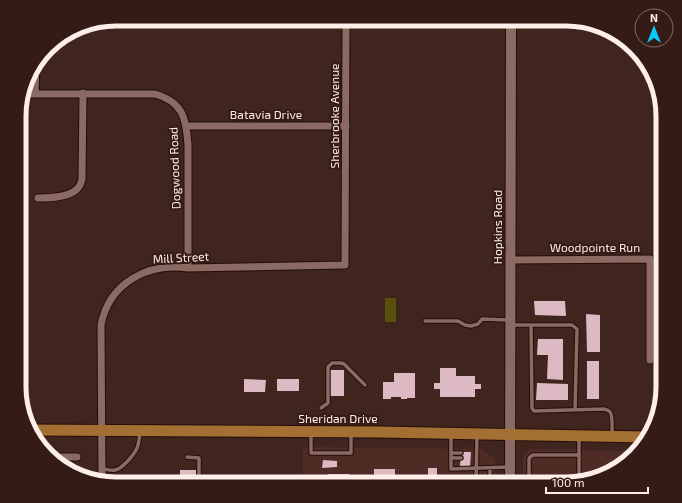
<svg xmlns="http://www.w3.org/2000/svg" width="682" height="503" font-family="'Exo 2',sans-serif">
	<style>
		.built { fill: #4e2c25 }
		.green { fill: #58500d }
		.building { fill: #ddb9c3 }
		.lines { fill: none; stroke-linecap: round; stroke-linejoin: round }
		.lane-casing { stroke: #250d08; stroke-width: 5.5 }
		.street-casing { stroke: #250d08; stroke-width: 9 }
		.secondary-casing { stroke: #250d08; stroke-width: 12 }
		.primary-casing { stroke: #250d08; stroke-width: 13 }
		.lane { stroke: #8a6a62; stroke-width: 3.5 }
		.street { stroke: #8a6a62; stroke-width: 7 }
		.secondary { stroke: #8a6a62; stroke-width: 10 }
		.primary { stroke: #a46f33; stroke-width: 11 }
		.labels { text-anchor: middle; stroke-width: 4; stroke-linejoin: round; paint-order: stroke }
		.street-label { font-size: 12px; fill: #fdeeea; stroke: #351b15 }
		.rim { fill: none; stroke: #fdeeea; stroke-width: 5 }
	</style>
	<rect width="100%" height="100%" fill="#40251f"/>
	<path class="built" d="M303,447L482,449L495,459V484H303Z
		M529,449L637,451L609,474L566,484H523V457Z"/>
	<path class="green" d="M385,298H396V322H385Z"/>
	<path class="building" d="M534,301H565L566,316L535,315Z
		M586,314L600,315V352H587Z
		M538,339H563V380L547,379L548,355H537Z
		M587,361H599V399H587Z
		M440,368H456V376H475V384H481V389H475V397H440V389H434V383H440Z
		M330,370H344V396H330Z
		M394,373H415V398H407V399H401V397H391V399H383V382H394Z
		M244,379L266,380L265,392H244Z
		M277,379H299V391H277Z
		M537,383L568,384V400H536Z
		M461,452H471L470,467H460Z
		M323,460L337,461V467L322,468Z
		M428,468H437V484H428Z
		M374,469H395V484H374Z
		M180,470H196V484H180Z
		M328,474H349L348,484H328Z
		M482,475H488L489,484H482Z
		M446,481L464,482V484H446Z"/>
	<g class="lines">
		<g class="lane-casing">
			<path id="lane" d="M425,321H458L465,325L471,326L478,324L482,319L509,320
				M512,325H572L577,329L575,410
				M531,325L532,408L534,411L604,409C606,410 609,410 610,412C613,415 612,431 612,436
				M321,408L328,403V367L332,363H341L344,364L365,385
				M311,433V453H351V433
				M451,435V469L509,467
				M579,438V481
				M451,453H461
				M187,457L199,458V484
				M451,458H461
				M606,468L612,471
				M102,469C106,469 111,471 115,470C122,469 134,455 137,448C139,444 139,438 140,433
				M476,484L477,435
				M490,484V468
				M529,484V459L530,457L533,455H579"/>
		</g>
		<g class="street-casing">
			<path id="street" d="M23,94H155C183,102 186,118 188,144V268
				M35,94L36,63
				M187,126H346
				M38,198C49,198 71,197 78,188C81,185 81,182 82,179L83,93
				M511,260L650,259V360
				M51,457H77
				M102,481L101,325C109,283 148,262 188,268L345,265L346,22"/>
		</g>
		<g class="secondary-casing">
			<path id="secondary" d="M510,484L511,20"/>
		</g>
		<g class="primary-casing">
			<path id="primary" d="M30,430L380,432L646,437"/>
		</g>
		<use href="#lane" class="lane"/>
		<use href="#street" class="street"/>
		<use href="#secondary" class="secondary"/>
		<use href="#primary" class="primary"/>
	</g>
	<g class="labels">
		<g class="street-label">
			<text x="266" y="119">Batavia Drive</text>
			<text transform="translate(335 116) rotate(-90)" y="4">Sherbrooke Avenue</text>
			<text transform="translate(175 168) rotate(-92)" y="4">Dogwood Road</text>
			<text transform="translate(498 227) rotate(-90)" y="4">Hopkins Road</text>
			<text x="595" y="252">Woodpointe Run</text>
			<text transform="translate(181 258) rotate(-3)" y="4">Mill Street</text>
			<text x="338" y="423">Sheridan Drive</text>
		</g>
	</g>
	<path d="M0 0H682V503H0ZM116 26H566A90 90 0 0 1 656 116V387A90 90 0 0 1 566 477H116A90 90 0 0 1 26 387V116A90 90 0 0 1 116 26Z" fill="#351b15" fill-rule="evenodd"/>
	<path class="rim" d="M116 26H566A90 90 0 0 1 656 116V387A90 90 0 0 1 566 477H116A90 90 0 0 1 26 387V116A90 90 0 0 1 116 26Z"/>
	<g transform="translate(654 28)"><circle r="19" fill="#351b15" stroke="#856f6a"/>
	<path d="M0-3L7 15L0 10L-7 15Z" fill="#06cbf9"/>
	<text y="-6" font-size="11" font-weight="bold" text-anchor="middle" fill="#fdeeea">N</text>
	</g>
	<path d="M546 487v6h102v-6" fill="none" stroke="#fdeeea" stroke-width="2"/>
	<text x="552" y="487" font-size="12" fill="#fdeeea" stroke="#351b15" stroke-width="3" paint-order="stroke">100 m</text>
</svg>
